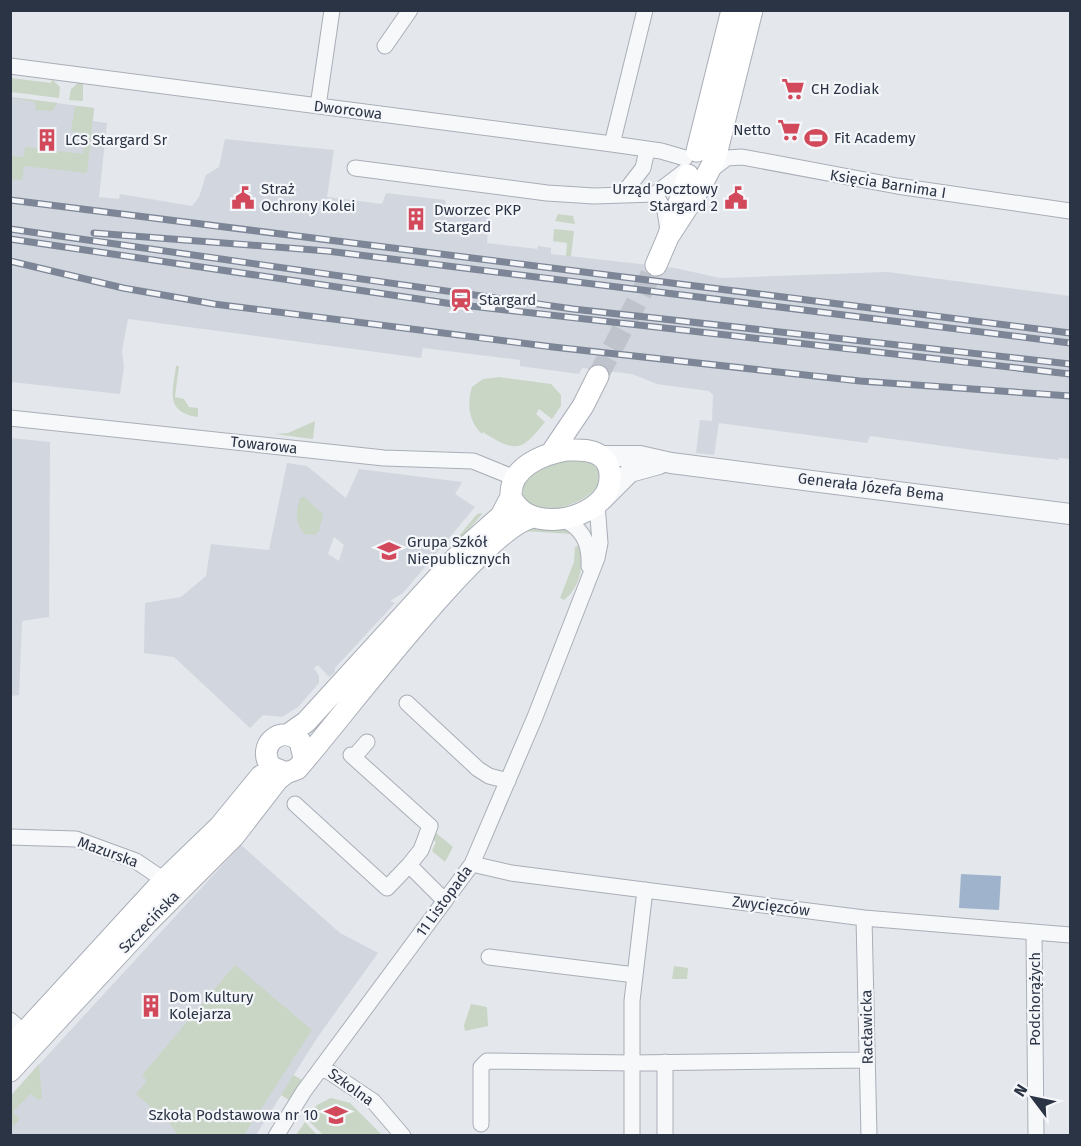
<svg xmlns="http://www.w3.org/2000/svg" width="1081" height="1146" font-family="'Fira Sans',sans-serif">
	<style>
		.built { fill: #d2d6de; fill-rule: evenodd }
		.green { fill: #c9d6c5 }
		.water { fill: #9fb4cc }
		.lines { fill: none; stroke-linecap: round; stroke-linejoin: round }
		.secondary-tunnel { stroke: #bfc3cb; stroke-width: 21; stroke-dasharray: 21 10; stroke-linecap: butt }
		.minor-casing { stroke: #a9aeb7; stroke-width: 17 }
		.tertiary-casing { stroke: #a9aeb7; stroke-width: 22 }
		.secondary-casing { stroke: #a9aeb7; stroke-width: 23 }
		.minor { stroke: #f7f8fa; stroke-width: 15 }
		.tertiary { stroke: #f7f8fa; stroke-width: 20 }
		.secondary { stroke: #fff; stroke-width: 21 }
		.rail-casing { stroke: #7d8696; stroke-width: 7 }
		.rail { stroke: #f4f6f9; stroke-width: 4.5; stroke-dasharray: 14; stroke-linecap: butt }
		.labels { text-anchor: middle; stroke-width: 4.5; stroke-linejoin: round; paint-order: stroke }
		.poi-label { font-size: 15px; fill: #2b3445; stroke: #f4f6f9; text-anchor: start }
		.street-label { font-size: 15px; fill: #2b3445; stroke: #f4f6f9 }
	</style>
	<rect width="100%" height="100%" fill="#e4e7ec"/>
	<path class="built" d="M11,97L94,108L93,121L107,123L99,197L119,199L120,194L192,206L199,197L206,175L219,167L225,139L334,150L327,197L382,204L386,193L445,200L447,212L489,217L487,243L537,249L538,246L551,248V254L675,268L720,278L887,272L1070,296V459L1059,458V460L988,452L870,436L867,443L719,423L714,455L696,453L700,420L712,421L713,395L709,391L657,384L632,374L582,368L579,374L520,366V360L423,348L421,358L128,319L122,351L124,367L120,394L11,382Z
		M11,438L50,442L49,617L22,621L19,695L11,696Z
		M287,463L307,466L346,498L359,469L462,482L455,494L475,507L403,593L390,601L395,603L335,668V672L329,677L318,665L314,668L319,676V683L298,707L282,717L263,715L250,728L174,657L144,653L145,603L181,597L206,576L211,544L269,550ZM334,537L344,545L339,561L328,554Z
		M241,845L340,933L378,953L317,1038L256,1135H11L10,1096Z"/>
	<path class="green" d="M11,78L51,83L52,79L60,87L59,98L11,92Z
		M78,83H83V101L69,100L71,89Z
		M11,97L58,103L52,111L36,110L35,102Z
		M75,106L94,108L87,173L24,166L22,180L11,179V156L24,157L25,147L83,154L85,133L71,131Z
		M558,214L573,216L575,224L555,221Z
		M554,229L574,231L571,256H566L567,243L553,241Z
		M176,366H179L175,397L184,399L189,407L198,408V417C164,412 173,391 176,366Z
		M499,377L551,384L561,395V406L552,419L539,409L536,414L545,422C521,452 516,453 483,432L482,434C468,421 467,403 472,387L483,379Z
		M315,421L313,439L275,434L288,433Z
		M576,458L593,462L599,471L598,486C583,505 542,519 523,498V482L541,467Z
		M301,497H304L323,514L319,531L315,535L304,534C295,523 295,510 301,497Z
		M483,513L428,576L427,575L477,514Z
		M560,527L568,529L572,534L522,531L524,528Z
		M582,544C583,565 581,587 564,600L560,598L574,562L575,547Z
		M435,832L453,847L445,862L432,851L436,842L433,840Z
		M235,965L312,1030L244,1135H178L170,1124L136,1094L147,1081L142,1075Z
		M674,966L688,968L687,979H672Z
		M471,1004L487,1007L488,1026L465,1031L464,1025Z
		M39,1064L42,1097L38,1100L31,1093L13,1112L20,1119L14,1126L11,1122V1096Z
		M293,1075L302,1080L289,1100L281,1095Z
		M331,1098L350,1103L382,1135H323L307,1119L317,1105Z
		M305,1122L317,1135H296Z"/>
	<path class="water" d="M961,874L1001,876L999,910L959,908Z"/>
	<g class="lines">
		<path class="secondary-tunnel" d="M598,376L656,265"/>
		<g class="minor-casing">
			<path id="minor" d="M385,46L410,10
				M10,66L612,144L661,151L685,158
				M318,106L332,10
				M612,144L645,10
				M355,168L547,193L594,196L655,194L685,171
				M711,170L727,158L742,157L897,186L1070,211
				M655,194L665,211L668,230
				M622,195L643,168L647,150
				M10,418L384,458L473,461L515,478
				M561,519C583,527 590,544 589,566
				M407,703L478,769L489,776L508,781
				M351,755L430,826L421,850L409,865
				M354,757L367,742
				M295,804L387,888L409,865L445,901
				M10,837L76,839L136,861L164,880
				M472,864L511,873L864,918L1070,935
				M645,890L632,1001V1063L867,1060
				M864,918L869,1136
				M1034,934L1036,1136
				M489,957L635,975
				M10,1020L24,1032
				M322,1067L373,1101L403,1136
				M481,1124V1067L487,1061L632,1063V1136
				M276,1136L304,1091L472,864L535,717L597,558L600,543L597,504
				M665,1136V1062"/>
		</g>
		<g class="tertiary-casing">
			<path id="tertiary" d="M601,456H640L671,463L1070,514
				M603,499L630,472L659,464"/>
		</g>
		<g class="secondary-casing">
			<path id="secondary" d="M697,151L732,10
				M668,237L701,186L715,159L752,10
				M656,265L668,237L688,175
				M567,450C578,450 590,449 599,455C615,464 612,489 601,500C579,523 527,530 511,497C509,467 543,454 567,450Z
				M552,452L583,406L598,376
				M289,734L306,722L465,548L501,516L511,497
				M304,758L300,741C281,724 256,745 271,767L286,773L297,769C339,722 484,526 534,517
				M10,1048L164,880L220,826L261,776
				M10,1071L147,923L234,836L278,779L286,773"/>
		</g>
		<use href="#minor" class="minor"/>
		<use href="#tertiary" class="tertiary"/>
		<use href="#secondary" class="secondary"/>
		<g class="rail-casing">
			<path id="rail" d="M10,200L1070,333
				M10,229L573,309L1070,364
				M94,233L327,251L1070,343
				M10,239L453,304L1070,374
				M10,261L123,288L214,304L553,347L860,381L1070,396"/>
		</g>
		<use href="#rail" class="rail"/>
	</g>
	<defs>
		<g id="supermarket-bare" transform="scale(1.8)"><path d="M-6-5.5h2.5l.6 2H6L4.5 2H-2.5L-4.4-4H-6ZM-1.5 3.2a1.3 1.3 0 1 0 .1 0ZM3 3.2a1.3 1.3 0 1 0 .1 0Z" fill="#d1495b" stroke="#f4f6f9" stroke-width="2.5" paint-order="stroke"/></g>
		<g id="stadium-bare" transform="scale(1.8)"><path d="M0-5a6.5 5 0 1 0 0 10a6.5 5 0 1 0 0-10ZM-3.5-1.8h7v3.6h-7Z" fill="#d1495b" stroke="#f4f6f9" stroke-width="2.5" paint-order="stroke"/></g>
		<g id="building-bare" transform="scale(1.8)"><path d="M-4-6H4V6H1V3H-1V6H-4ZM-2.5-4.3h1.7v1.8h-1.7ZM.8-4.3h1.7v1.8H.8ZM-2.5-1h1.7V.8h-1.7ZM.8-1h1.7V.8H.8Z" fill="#d1495b" stroke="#f4f6f9" stroke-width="2.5" paint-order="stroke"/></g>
		<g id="civic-bare" transform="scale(1.8)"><path d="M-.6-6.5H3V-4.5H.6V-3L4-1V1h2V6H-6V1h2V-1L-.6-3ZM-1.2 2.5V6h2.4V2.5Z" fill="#d1495b" stroke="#f4f6f9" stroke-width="2.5" paint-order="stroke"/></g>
		<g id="station-bare" transform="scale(1.8)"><path d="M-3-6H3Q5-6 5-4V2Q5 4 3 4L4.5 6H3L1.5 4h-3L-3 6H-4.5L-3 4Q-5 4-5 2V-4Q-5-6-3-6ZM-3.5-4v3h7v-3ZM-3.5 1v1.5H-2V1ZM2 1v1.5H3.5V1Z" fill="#d1495b" stroke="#f4f6f9" stroke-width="2.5" paint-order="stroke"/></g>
		<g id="university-bare" transform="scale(1.8)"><path d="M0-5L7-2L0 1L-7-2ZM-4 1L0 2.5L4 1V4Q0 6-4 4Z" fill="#d1495b" stroke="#f4f6f9" stroke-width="2.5" paint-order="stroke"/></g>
		<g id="school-bare" transform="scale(1.8)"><path d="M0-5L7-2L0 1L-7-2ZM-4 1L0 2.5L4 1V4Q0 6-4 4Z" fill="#d1495b" stroke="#f4f6f9" stroke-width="2.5" paint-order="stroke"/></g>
	</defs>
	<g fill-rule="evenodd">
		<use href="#supermarket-bare" x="793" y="89"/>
		<use href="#supermarket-bare" x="789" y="130"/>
		<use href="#stadium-bare" x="816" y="138"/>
		<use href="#building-bare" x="47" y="140"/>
		<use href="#civic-bare" x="243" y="198"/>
		<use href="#civic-bare" x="736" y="198"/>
		<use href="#building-bare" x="416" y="219"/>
		<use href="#station-bare" x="461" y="300"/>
		<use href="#university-bare" x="389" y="551"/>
		<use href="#building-bare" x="151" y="1006"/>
		<use href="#school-bare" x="336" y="1115"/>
	</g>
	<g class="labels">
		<g class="poi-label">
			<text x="811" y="94">CH Zodiak</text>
			<text x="771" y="135" text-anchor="end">Netto</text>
			<text x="834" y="143">Fit Academy</text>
			<text x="65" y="145">LCS Stargard Sr</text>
			<text x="261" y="194">Straż<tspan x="261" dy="17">Ochrony Kolei</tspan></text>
			<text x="718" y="194" text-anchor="end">Urząd Pocztowy<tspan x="718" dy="17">Stargard 2</tspan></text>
			<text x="434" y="215">Dworzec PKP<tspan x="434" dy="17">Stargard</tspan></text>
			<text x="479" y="305">Stargard</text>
			<text x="407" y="547">Grupa Szkół<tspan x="407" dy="17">Niepublicznych</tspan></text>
			<text x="169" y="1002">Dom Kultury<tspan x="169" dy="17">Kolejarza</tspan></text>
			<text x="318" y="1120" text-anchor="end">Szkoła Podstawowa nr 10</text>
		</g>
		<g class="street-label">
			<text transform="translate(348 110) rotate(7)" y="5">Dworcowa</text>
			<text transform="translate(888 184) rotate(9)" y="5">Księcia Barnima I</text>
			<text transform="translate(264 445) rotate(6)" y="5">Towarowa</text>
			<text transform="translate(871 487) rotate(7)" y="5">Generała Józefa Bema</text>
			<text transform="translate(108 852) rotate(20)" y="5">Mazurska</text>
			<text transform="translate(444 901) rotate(-54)" y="5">11 Listopada</text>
			<text transform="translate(771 906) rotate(7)" y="5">Zwycięzców</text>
			<text transform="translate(149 922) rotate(-46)" y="5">Szczecińska</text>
			<text transform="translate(1035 999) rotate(-90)" y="5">Podchorążych</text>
			<text transform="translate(867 1027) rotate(-91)" y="5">Racławicka</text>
			<text transform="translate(351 1087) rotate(36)" y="5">Szkolna</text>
		</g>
	</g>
	<rect width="1081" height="1146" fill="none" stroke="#2b3445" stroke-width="24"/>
	<g transform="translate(1033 1098) rotate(302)" stroke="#f4f6f9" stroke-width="4.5" paint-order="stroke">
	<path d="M0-4.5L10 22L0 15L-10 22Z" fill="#2b3445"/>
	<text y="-9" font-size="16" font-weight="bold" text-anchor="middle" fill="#2b3445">N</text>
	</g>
</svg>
